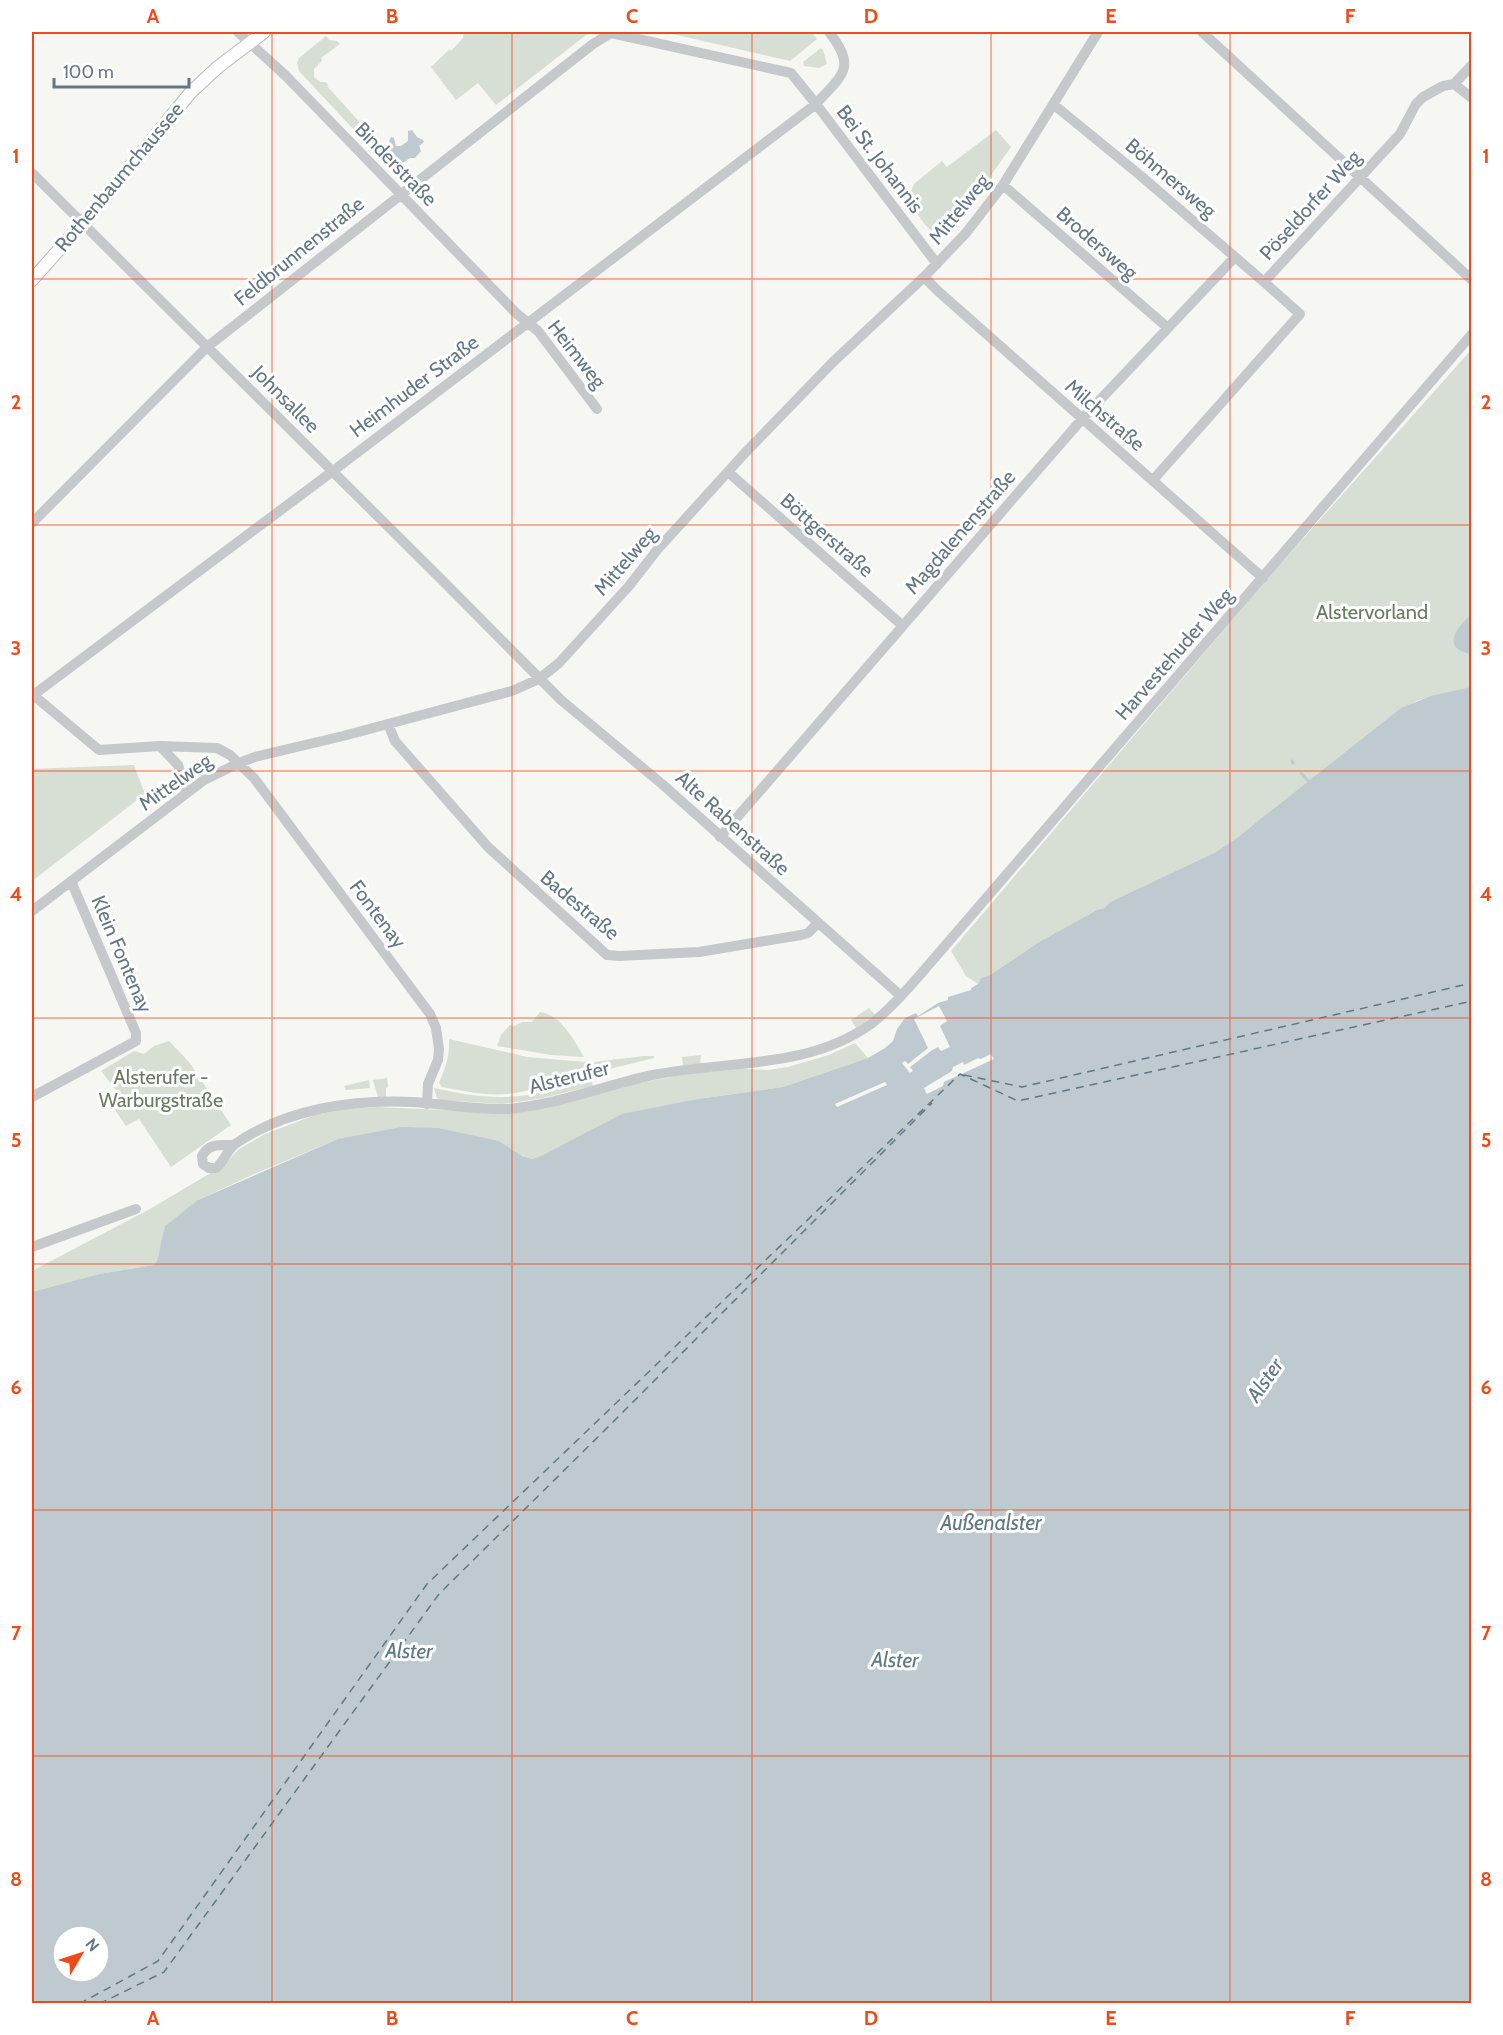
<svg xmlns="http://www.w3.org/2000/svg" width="1503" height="2035" font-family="Cabin,sans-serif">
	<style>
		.green { fill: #d7ded3 }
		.water { fill: #becacf; fill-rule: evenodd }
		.pier { fill: #f6f6f2 }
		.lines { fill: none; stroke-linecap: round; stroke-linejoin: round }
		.stream { stroke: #becacf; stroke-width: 3 }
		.ferry { stroke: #5e7983; stroke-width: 1.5; stroke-dasharray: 8 6; stroke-linecap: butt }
		.major-casing { stroke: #b8bcc0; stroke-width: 14 }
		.minor { stroke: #c5c9cc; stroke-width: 10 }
		.major { stroke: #fff; stroke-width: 12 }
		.grid { fill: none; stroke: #f04a18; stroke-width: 1.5; stroke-opacity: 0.55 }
		.labels { text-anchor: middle; stroke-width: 6; stroke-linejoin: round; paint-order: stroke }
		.street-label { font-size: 20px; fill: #637686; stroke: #fff }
		.park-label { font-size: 20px; fill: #677c62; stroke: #fff }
		.water-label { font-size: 21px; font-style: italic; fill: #5e7983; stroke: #fff }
		.neatline { fill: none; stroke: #f04a18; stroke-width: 2 }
		.grid-label { font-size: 20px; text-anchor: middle; font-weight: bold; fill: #f04a18 }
	</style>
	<rect width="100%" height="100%" fill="#f6f6f2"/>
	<path class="green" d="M464,32H590L496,105L478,83L456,100L431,67L450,49L451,51L463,38Z
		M664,32H811L817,39L790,61Z
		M326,36L329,40L337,41L340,44L321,58L322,61L314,69V77L320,82H326L328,85L327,86L366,129L357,133L299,71L297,63L299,58Z
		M821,48L823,50L827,64L819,68L804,66L803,62Z
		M996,130L1011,147L955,226C950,230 945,235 938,234C926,231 913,208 909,197L914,184L942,161L947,167Z
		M1471,350V699L1464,689L1416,701L1238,837L1216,852L1110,902L1104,908L1097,910L1039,942L990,975L981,978L978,984L966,976L951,951L1268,578Z
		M134,765L145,794L32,881V769Z
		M869,1008L875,1015L856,1028L851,1020Z
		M540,1012C561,1015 574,1040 584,1057L551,1055L497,1046L501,1035L510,1025L514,1026L522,1022H532Z
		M449,1039L527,1057L586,1062L589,1074C562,1080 536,1091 507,1094C485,1096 464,1091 442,1087L439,1083C445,1068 450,1057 449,1039Z
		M169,1041L189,1062L231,1125L171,1167L139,1119L126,1126L107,1098L117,1091L101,1071L134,1051L144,1054L154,1046Z
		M855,1043L868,1058L783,1087L698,1099L532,1159L522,1156L499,1141L338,1139L254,1174L198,1200L160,1248L157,1261L154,1265L99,1274L32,1292V1271L150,1209L224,1165L239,1149L265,1134L315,1115L345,1109L376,1107L491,1112L692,1073L742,1069L768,1070L788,1067L829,1055Z
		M701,1055L700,1064L683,1066L682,1057Z
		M644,1056H654V1058L597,1072L594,1062Z
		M590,1077L593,1086L538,1099L502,1104L440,1100L437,1099L434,1088C465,1095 495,1100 527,1095C548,1091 569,1082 590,1077Z
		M387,1078L388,1087L386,1088V1097H378L373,1080Z
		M369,1080L370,1088L346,1090L344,1086Z"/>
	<path class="water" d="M412,130L417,137L423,140L424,142L419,146L421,151L415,158H410L401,164C389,159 385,149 391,137L394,138L396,146H401L408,141V131Z
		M1471,615V654C1441,649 1456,627 1471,615Z
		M1471,687V2003H32V1292L99,1274L154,1265L157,1261L165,1226L198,1200L338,1139L402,1127L438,1128L499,1141L522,1156L532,1159L543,1155L622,1114L698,1099L783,1087L868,1058L885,1048L893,1041L897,1029L905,1018L916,1013L918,1016L938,1003L948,1000V997L971,990V988L978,984L981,978L990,975L1039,942L1097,910L1104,908L1110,902L1216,852L1238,837L1401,708L1431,696ZM63,1936H99V1972H63Z"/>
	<path class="pier" d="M939,1006L947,1021L940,1026L950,1047L941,1051L938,1047L931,1051L910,1067L913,1071L910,1073L902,1063L905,1061L908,1064L928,1048L914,1019Z
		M991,1054L994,1059L944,1082L943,1086L927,1094L924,1088L952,1071L953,1067L963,1062L964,1065L978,1058L981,1059Z
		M885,1082L887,1085L837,1107L835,1104Z"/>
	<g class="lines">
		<path class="stream" d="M1292,761L1293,763
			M1301,773L1309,782"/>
		<path class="ferry" d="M964,1075L1022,1087L1472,983
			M79,2004L158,1961L427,1584L960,1074L1018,1101L1472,1001
			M99,2004L164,1972L439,1594L605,1430L932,1103"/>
		<g class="major-casing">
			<path id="major" d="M32,280L96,208L191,92L218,67L264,32"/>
		</g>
		<path class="minor" d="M238,32L286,76L517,314L538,331L597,409
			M1202,32L1472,280
			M1454,84L1472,65
			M1053,104L1141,176L1264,282
			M32,173L441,579L561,700L662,784L901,996
			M1003,185L1168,328
			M924,277L939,292L1263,578
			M728,472L903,626
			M1153,480L1300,314L1264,282L1400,134L1416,104L1423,97L1443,86L1454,84L1472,98
			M32,523L207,347L593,44L611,33L791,73L816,104L937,264
			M32,694L99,750L160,746L217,748L230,755L254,778L430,1014L436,1028L439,1049L438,1060L428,1084L427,1104
			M32,696L333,471L816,104C843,74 857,68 829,32
			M388,724L395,741L488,847L607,955L619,956L699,952L801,935L808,933L818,923
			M160,746L178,765L187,793
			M720,837L1082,419L1235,257
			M32,911L204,780L239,763L255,757L343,736L512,691L539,679L559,663L629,586L657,550L744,454L833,362L924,277L966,233L1003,185L1098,32
			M32,1097L136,1041V1033L71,881
			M233,1145C220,1145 209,1143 202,1156L203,1164L209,1168H216C224,1162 227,1150 235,1144C285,1109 354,1099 413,1102C445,1104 476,1110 508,1109C557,1105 605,1085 653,1075C726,1060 807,1070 871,1024C889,1010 904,993 919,976L1472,334
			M32,1247L136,1209"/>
		<use href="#major" class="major"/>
	</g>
	<path class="grid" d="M272,32V2004M512,32V2004M752,32V2004M991,32V2004M1230,32V2004M32,279H1472M32,525H1472M32,771H1472M32,1018H1472M32,1264H1472M32,1510H1472M32,1756H1472"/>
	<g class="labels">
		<g class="street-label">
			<text transform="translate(880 159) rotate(53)" y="7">Bei St. Johannis</text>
			<text transform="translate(396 164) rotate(46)" y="7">Binderstraße</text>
			<text transform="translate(119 177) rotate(-50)" y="7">Rothenbaumchaussee</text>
			<text transform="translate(1171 178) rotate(40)" y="7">Böhmersweg</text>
			<text transform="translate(1310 205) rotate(-48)" y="7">Pöseldorfer Weg</text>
			<text transform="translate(959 209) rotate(-51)" y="7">Mittelweg</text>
			<text transform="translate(1097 243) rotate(41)" y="7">Brodersweg</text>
			<text transform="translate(299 251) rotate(-39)" y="7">Feldbrunnenstraße</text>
			<text transform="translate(577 354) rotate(52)" y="7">Heimweg</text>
			<text transform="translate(414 386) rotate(-37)" y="7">Heimhuder Straße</text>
			<text transform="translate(286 399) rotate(45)" y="7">Johnsallee</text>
			<text transform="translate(1105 415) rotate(41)" y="7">Milchstraße</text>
			<text transform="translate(960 532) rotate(-49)" y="7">Magdalenenstraße</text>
			<text transform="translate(827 535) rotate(41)" y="7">Böttgerstraße</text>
			<text transform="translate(625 561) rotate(-49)" y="7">Mittelweg</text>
			<text transform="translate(1174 654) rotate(-49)" y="7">Harvestehuder Weg</text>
			<text transform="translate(175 782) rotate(-35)" y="7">Mittelweg</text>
			<text transform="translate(733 823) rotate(42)" y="7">Alte Rabenstraße</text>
			<text transform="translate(580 905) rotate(40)" y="7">Badestraße</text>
			<text transform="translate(378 914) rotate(53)" y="7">Fontenay</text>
			<text transform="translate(122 954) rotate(67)" y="7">Klein Fontenay</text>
			<text transform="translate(569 1077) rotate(-14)" y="7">Alsterufer</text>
		</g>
		<g class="park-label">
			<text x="1372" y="619">Alstervorland</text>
			<text x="161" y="1084">Alsterufer -<tspan x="161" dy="23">Warburgstraße</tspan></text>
		</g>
		<g class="water-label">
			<text transform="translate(1265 1380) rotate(-55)" y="7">Alster</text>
			<text x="991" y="1530">Außenalster</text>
			<text transform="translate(409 1651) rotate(1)" y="7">Alster</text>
			<text transform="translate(895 1660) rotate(1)" y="7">Alster</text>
		</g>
	</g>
	<rect width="1503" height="2035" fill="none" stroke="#ffffff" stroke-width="66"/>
	<g transform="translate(81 1954) rotate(51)"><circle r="28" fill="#ffffff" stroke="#c1c8cf" stroke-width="1.5"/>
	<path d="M0-4.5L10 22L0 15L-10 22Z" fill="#f04a18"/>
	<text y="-9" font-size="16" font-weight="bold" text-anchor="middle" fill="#637686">N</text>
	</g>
	<path d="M54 78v9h135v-9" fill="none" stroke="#637686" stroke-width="3"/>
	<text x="63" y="78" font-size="18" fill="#637686" stroke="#ffffff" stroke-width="4.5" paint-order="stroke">100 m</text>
	<rect x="33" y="33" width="1437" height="1969" class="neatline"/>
	<g class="grid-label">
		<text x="153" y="23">A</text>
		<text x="392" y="23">B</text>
		<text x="632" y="23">C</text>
		<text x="871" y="23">D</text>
		<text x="1111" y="23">E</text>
		<text x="1350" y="23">F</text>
		<text x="16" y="163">1</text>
		<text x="1486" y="163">1</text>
		<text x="16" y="409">2</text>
		<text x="1486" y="409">2</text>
		<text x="16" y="655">3</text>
		<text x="1486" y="655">3</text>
		<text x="16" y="901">4</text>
		<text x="1486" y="901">4</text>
		<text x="16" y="1147">5</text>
		<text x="1486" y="1147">5</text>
		<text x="16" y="1394">6</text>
		<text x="1486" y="1394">6</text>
		<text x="16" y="1640">7</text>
		<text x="1486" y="1640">7</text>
		<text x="16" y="1886">8</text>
		<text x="1486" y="1886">8</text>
		<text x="153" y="2025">A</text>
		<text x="392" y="2025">B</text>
		<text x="632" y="2025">C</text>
		<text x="871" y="2025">D</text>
		<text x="1111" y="2025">E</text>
		<text x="1350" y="2025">F</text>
	</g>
</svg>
